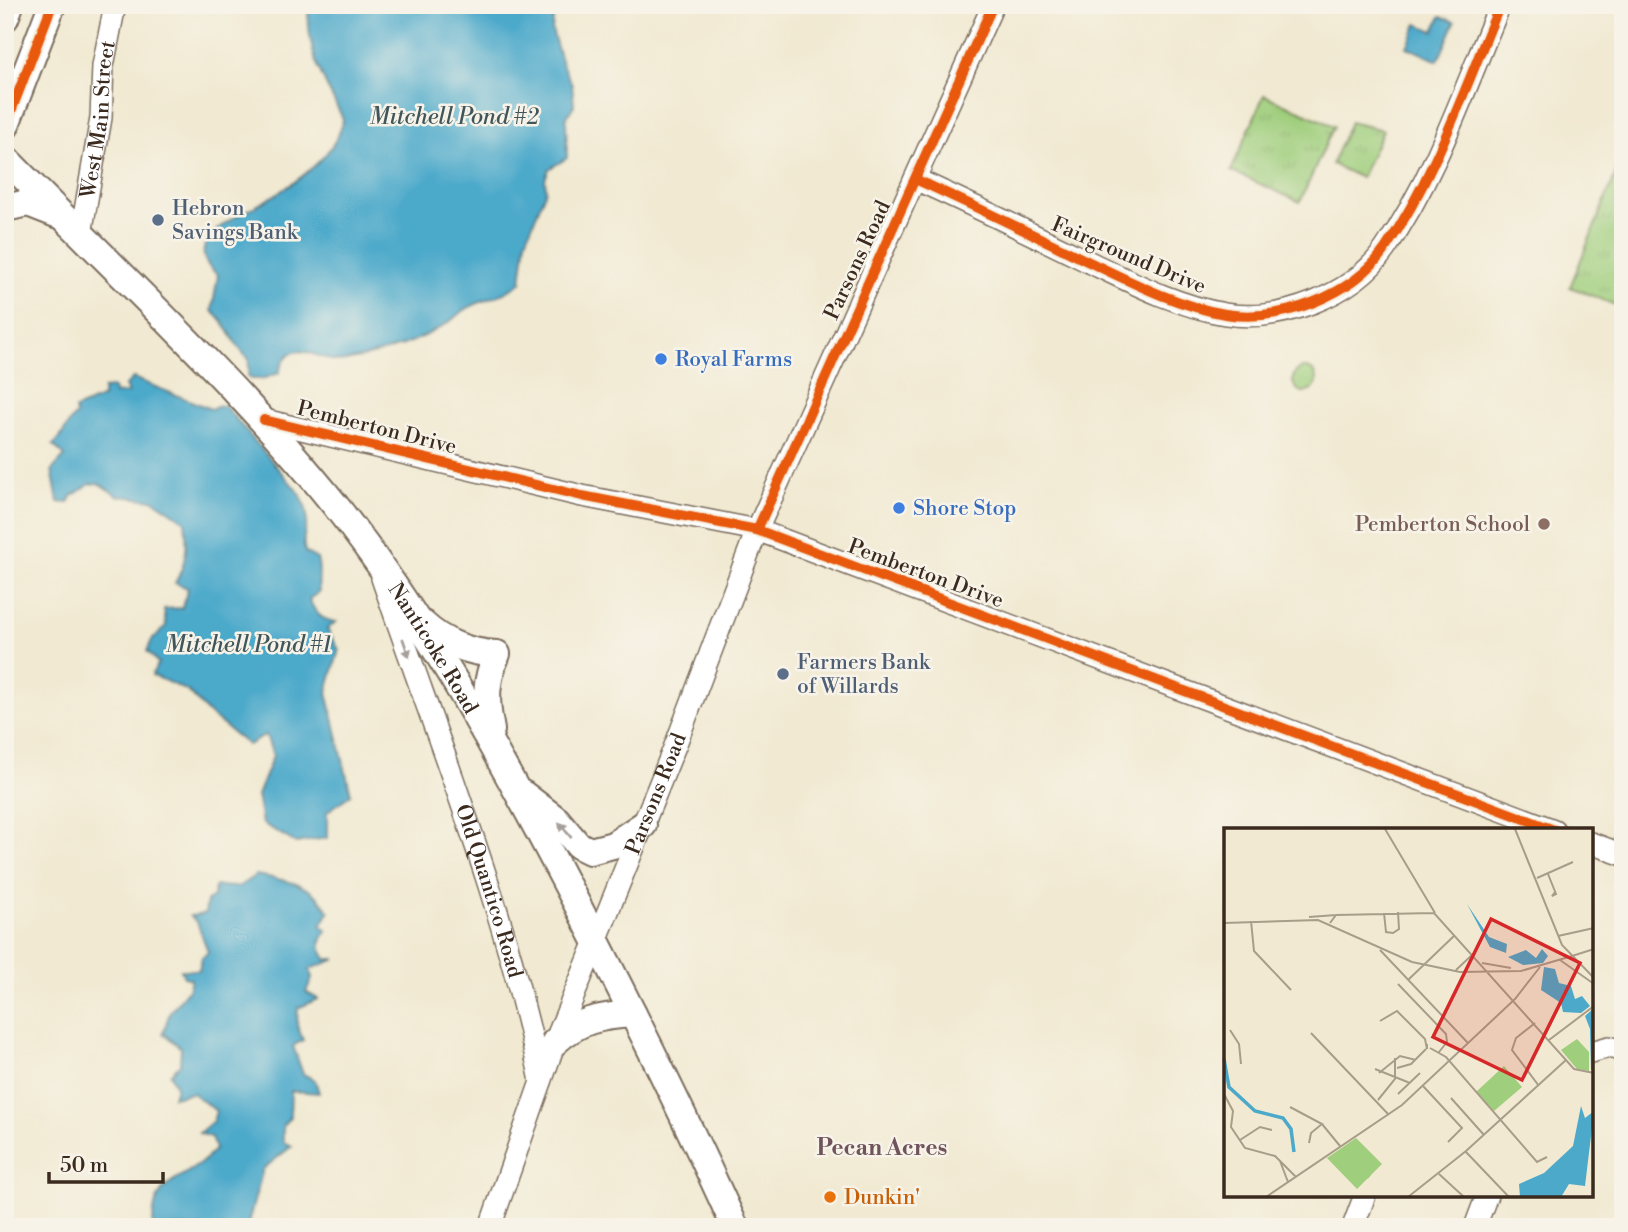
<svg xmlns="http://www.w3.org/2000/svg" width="1628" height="1232" font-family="'Libre Bodoni',serif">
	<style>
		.park { fill: url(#park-tufts); stroke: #6d7c4d; stroke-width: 2 }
		.water { fill: #4ca9ca; stroke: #446a74; stroke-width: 2 }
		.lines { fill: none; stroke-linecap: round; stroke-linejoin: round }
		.minor-casing { stroke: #7b6d5d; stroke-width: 24 }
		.major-casing { stroke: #7b6d5d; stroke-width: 30 }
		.minor { stroke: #fff; stroke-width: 21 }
		.major { stroke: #fff; stroke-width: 26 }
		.cycleway-casing { stroke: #f7f3e8; stroke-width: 15 }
		.cycleway { stroke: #e8590c; stroke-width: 10 }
		.oneway { fill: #a79f9a }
		.service-dot { fill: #5c6f8a; stroke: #f7f3e8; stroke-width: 2.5 }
		.shop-dot { fill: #3f7fe0; stroke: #f7f3e8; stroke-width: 2.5 }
		.education-dot { fill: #8d6e63; stroke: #f7f3e8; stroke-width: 2.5 }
		.food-dot { fill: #e8710a; stroke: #f7f3e8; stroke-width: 2.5 }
		.labels { text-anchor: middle; stroke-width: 5; stroke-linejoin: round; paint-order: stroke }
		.street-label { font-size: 21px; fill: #3b2a1e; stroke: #f7f3e8 }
		.service-label { font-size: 21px; fill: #4e5e75; stroke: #f7f3e8; text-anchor: start }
		.shop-label { font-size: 21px; fill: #366cbe; stroke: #f7f3e8; text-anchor: start }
		.education-label { font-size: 21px; fill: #785e54; stroke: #f7f3e8; text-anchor: end }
		.food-label { font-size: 21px; fill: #c56008; stroke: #f7f3e8; text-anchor: start }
		.water-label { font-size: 23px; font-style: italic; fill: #41565a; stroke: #f7f3e8 }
		.neighbourhood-label { font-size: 23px; font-weight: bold; fill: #70545c; stroke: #f7f3e8 }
		.inset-river { fill: none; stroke: #4ca9ca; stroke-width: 3.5 }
		.inset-road { fill: none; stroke: #a89d89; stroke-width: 2 }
		.view { fill: #d62828; fill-opacity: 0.15; stroke: #d62828; stroke-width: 3.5 }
		.inset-edge { fill: none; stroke: #3b2a1e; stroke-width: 3.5 }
	</style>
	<defs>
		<pattern id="park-tufts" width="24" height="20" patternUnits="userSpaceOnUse" patternTransform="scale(1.75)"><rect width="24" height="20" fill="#9fce7c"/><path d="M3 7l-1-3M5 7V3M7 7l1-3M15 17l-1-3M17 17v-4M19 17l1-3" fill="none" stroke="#8ab16b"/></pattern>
	</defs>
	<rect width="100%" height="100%" fill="#f7f3e8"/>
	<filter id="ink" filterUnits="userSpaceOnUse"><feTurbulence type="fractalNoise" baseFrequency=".0143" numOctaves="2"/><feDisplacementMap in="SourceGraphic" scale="14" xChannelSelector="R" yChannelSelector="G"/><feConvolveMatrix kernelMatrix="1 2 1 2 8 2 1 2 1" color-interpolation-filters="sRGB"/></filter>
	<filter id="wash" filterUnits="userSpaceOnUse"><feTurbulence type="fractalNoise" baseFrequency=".00686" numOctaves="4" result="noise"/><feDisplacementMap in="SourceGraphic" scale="28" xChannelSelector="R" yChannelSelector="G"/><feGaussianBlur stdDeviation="1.57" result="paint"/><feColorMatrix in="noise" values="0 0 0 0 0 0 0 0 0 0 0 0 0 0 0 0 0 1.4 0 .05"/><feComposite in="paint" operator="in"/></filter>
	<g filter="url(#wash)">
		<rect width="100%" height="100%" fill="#f1e9d1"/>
		<path class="park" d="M1264,95L1334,126L1300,202L1231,171Z
			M1350,122L1383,130L1361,178L1332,164Z
			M1623,156V308L1570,287Z
			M1293 380a12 12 0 1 1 24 0a12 12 0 1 1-24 0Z"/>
		<path class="water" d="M308,5H555L552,30L562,64L572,85L574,105L566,118L567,158L549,169L545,179L546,190L526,241L521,282C505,296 486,298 468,308C460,312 454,319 446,324C415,344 382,354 346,361C322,366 291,329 279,373L262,379H251L248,376L249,359C233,346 230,325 212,311L218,275C208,267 199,257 206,243C216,224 245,212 263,202C293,185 338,155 343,119C321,73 308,59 308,5Z
			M1441,16L1455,22L1438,61L1407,47L1417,24L1434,31Z
			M133,378L211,409L224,405L300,494C316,527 299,526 305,552L317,559C321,570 317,580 319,592L309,599C315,613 321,620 336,622L327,629L339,650L327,692L351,794L327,812V838L296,843L262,823L257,795L273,756L266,735L248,745L208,713L188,691L152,675L158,663L147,651L152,640L166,626L164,609L182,608L188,588L175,583C187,562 188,545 185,521L154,500L118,496L98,483L90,484L72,496L68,503L58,502L52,470L65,456L53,445C64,436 66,424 76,415L75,409L103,397V389L113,388L114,394L128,393L125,386Z
			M256,875C285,880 314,883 329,912L321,926L327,931C318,942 319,948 326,959H336L310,969L312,978L306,992L318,999L298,1008L297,1025L303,1040L293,1046L303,1074L315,1080L319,1093L291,1091L290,1117L283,1125V1142L292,1146L263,1169L247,1227H153C151,1173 189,1183 215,1149L211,1137L199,1133L213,1121L216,1111L192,1093L173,1097L176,1087L170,1074L180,1064L181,1048L163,1033L170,1012L188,990L191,979L184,977L181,970H199L202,957L208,952L197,922L190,916L205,914L207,901L213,897L215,886L238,887Z"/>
	</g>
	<g filter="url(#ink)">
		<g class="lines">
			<g class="minor-casing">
				<g id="minor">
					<path d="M915,179C973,205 1030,233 1087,261C1131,282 1177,306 1225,314C1281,323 1353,295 1385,249C1436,175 1465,87 1500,5"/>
					<path id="s1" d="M81,234L101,118L103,66L115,5"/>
					<path d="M264,420L582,496L757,530L1554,830"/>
					<path id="s2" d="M382,578C439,744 506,909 541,1081"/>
					<path d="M1591,843L1623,855"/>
					<path d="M1591,1052L1609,1047L1623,1051"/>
					<path id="s3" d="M490,1227L555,1042L677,741L757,530L993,5"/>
					<path d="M1353,1227L1365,1195"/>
					<path d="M1475,1227L1487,1195"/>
				</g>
			</g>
			<g class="major-casing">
				<g id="major">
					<path d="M5,18L10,5"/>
					<path d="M5,127L52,5"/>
					<path id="s4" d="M5,158C117,272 234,380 335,505C422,615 490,739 555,862C618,982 679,1103 735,1227"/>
					<path d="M5,208L28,203L56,214"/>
					<path d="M423,624C443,643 470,653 497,654C485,681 485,701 491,730"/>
					<path d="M523,794L557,820L578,845L590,851L613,845L643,825"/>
					<path d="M555,1042C578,1020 601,1016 633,1014"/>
				</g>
			</g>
			<use href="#minor" class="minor"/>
			<use href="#major" class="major"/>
			<g class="cycleway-casing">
				<path id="cycleway" d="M5,127L52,5
					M915,179C973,205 1030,233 1087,261C1131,282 1177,306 1225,314C1281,323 1353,295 1385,249C1436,175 1465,87 1500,5
					M264,420L582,496L757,530L1554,830
					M757,530L993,5"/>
			</g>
			<use href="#cycleway" class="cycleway"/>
		</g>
		<defs><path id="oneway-solid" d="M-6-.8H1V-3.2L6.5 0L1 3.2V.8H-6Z" transform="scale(1.75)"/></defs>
		<g class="oneway">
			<use href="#oneway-solid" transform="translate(406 648) rotate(71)"/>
			<use href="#oneway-solid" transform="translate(565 830) rotate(-129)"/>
		</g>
	</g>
	<g class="service-dot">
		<circle cx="158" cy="220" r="7"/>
		<circle cx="783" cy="674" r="7"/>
	</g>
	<g class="shop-dot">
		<circle cx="661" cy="359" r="7"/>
		<circle cx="899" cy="508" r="7"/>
	</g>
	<circle class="education-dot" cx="1544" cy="524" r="7"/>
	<circle class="food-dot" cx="830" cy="1197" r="7"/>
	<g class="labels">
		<g class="street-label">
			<text dy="7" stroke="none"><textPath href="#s1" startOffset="116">West Main Street</textPath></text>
			<text transform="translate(1129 255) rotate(23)" y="7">Fairground Drive</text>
			<text transform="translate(857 260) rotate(-65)" y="7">Parsons Road</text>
			<text transform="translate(377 427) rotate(14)" y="7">Pemberton Drive</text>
			<text transform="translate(926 573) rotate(20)" y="7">Pemberton Drive</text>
			<text dy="7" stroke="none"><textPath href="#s4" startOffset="653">Nanticoke Road</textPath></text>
			<text dy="7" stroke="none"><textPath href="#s3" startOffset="464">Parsons Road</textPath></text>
			<text dy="7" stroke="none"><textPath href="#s2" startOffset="331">Old Quantico Road</textPath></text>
		</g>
		<g class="service-label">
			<text x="172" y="215">Hebron<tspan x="172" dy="24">Savings Bank</tspan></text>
			<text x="797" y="669">Farmers Bank<tspan x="797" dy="24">of Willards</tspan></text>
		</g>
		<g class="shop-label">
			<text x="675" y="366">Royal Farms</text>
			<text x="913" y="515">Shore Stop</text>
		</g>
		<g class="education-label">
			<text x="1530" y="531">Pemberton School</text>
		</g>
		<g class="food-label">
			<text x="844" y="1204">Dunkin'</text>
		</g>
		<g class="water-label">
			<text x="454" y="124">Mitchell Pond #2</text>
			<text x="248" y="652">Mitchell Pond #1</text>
		</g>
		<g class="neighbourhood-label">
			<text x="882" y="1155">Pecan Acres</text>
		</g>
	</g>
	<g transform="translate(1224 828)">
		<rect width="369" height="369" fill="#f1e9d1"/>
		<path d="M353,211L365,224V243L353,241L337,222ZM280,238L298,259L270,283L252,264ZM132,310L158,336L133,361L103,330Z" fill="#9fce7c"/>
		<path d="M130 343a9 9 0 1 1 18 0a9 9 0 1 1-18 0Z" fill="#9fce7c"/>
		<path d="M243,76L265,109L283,116L282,125L266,119ZM318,121L324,128L319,135L299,137L284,129L302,122L312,130ZM320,139L331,141L335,155L347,158L351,171L358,168L366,178L357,185L339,184L337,175L317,162ZM369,181L370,239L367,242L366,201L361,188ZM357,278L361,290L370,283L361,358L345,356L337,369H296L295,356L320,345L349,318Z" fill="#4ca9ca"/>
		<path class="inset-river" d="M0,231L5,259L31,283L59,290L67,301L70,324"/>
		<path class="inset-road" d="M161,1L211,85M291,1L338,117L370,150M324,46L332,66L328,68L331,64M313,50L349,34M160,85L162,104L169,105L175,101L174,84M85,89L112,87M27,93L30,123L67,162M0,95L94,92L188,134L236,144L297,143L348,128M106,95L112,87L210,85L350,241L370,245M334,108L370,100M156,122L244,215M348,128L370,121M336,132L370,156M258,135L287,140M232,142L249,126M184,152L231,107M174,156L222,206L223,214L215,224M156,193L173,183L201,211L203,221V216M311,195L292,210L288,222L315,258M6,202L15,216L17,236M87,205L165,287M325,212L370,178M206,220L222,229L313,334L323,329M173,240L187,236L202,221M151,241L186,255M155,245L176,228L192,232M199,258L238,300L224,314M0,266L9,283L7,299L21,320L51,328L72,349M174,266L196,245M227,270L260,307M154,272L171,251V230M66,279L98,296L87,305L85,315M98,296L116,318M16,312L36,299L48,302M242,324L285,369M56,333L64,354M215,346L240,369M42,369L178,277L291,171L316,139M184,369L242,323L342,232"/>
		<path class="view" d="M267,91L356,135L298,252L209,209Z"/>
		<rect width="369" height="369" class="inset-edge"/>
	</g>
	<rect width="1628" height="1232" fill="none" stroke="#f7f3e8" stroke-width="28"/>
	<path d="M49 1172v10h114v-10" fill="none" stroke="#3b2a1e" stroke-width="3.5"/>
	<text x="60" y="1172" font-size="21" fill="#3b2a1e" stroke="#f7f3e8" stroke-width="5" paint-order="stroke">50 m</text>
</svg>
